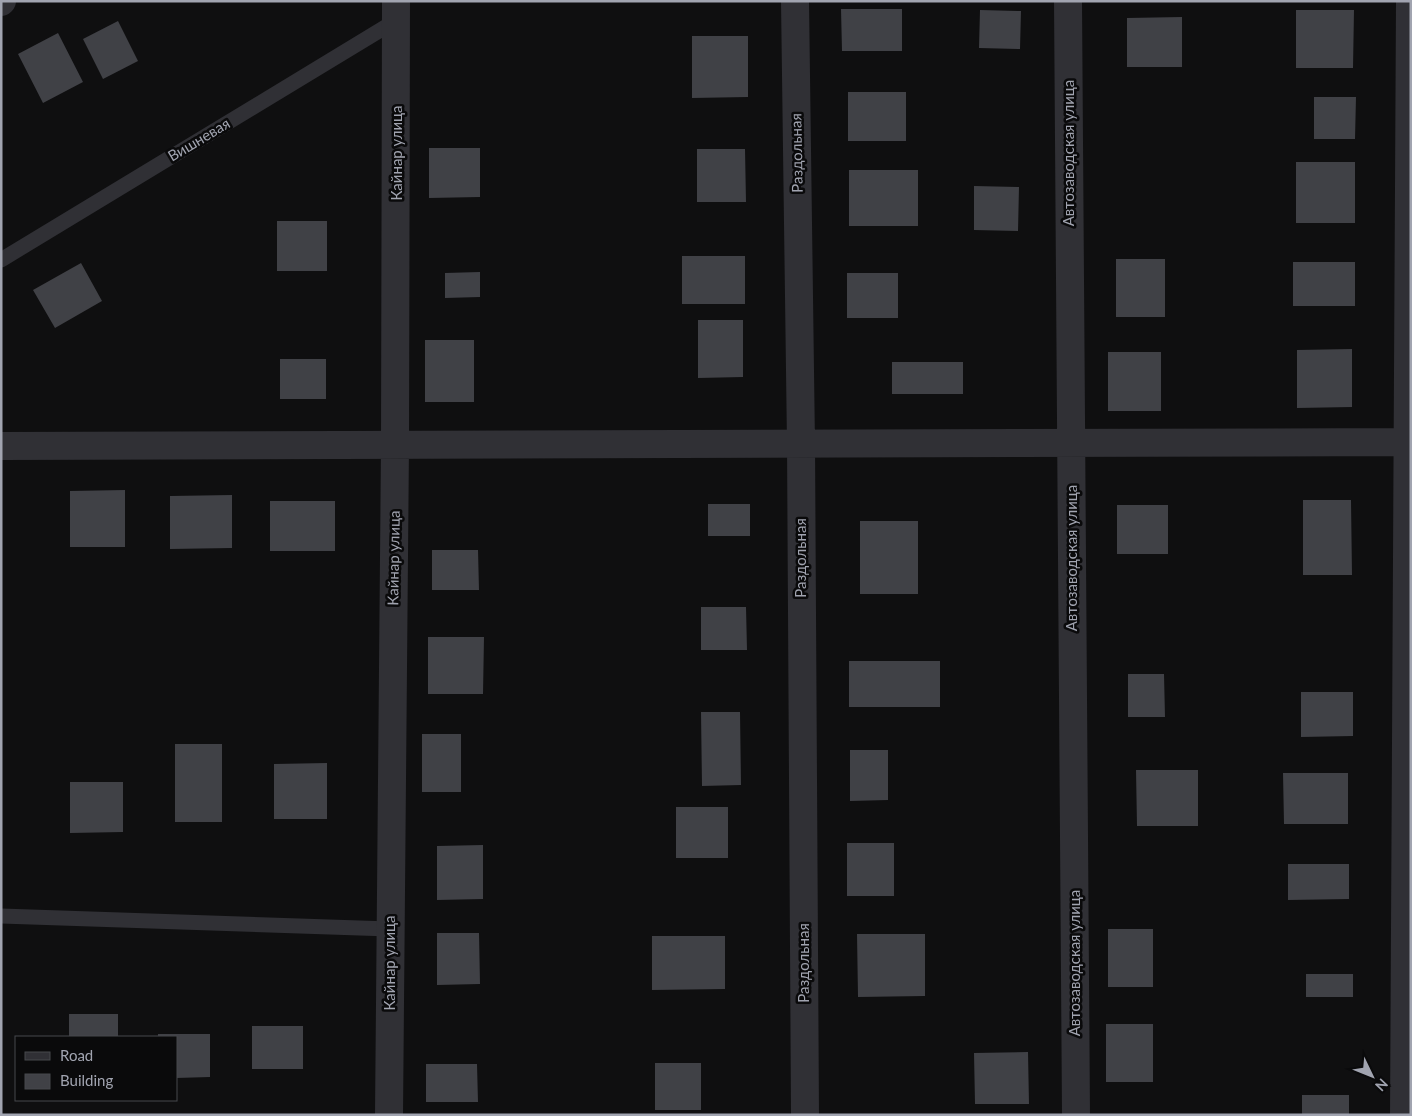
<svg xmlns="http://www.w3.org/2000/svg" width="1412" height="1116" font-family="Lato,sans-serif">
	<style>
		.building { fill: #404146 }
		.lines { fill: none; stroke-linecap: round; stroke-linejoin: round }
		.lane { stroke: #303035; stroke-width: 15 }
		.street { stroke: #303035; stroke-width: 28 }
		.labels { text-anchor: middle; stroke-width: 5; stroke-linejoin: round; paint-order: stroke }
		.street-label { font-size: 15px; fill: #a1a4b0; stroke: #0a0a0b }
	</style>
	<rect width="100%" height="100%" fill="#0f0f10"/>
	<path class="building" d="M841,9H902V51H842Z
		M980,10L1021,11L1020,49L979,48Z
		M1296,10H1354L1353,68H1296Z
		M1182,17V67H1127V18Z
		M118,21L138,61L103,79L83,39Z
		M58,33L83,82L43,103L18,54Z
		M692,36H748V97L692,98Z
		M848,92H906V141H848Z
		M1314,97H1356L1355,139H1314Z
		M429,148H480V197L429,198Z
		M697,149H745L746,202H697Z
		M1296,162H1355V223H1296Z
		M849,170H918V226H849Z
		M974,186L1019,187L1018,231L974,230Z
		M277,221H327V271H277Z
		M682,256H745V304H682Z
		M1116,259H1165V317H1116Z
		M1293,262H1355V306H1293Z
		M81,263L102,301L55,328L33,290Z
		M480,272V297L445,298V273Z
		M847,273H898V318H847Z
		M698,320H743V377L698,378Z
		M425,340H474V402H425Z
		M1352,349V407L1297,408V350Z
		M1108,352H1161V411H1108Z
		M280,359H326V399H280Z
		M892,362H963V394H892Z
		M125,490V547H70V491Z
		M232,495V548L170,549V496Z
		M1303,500H1351L1352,575H1303Z
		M270,501H335V551H270Z
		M708,504H750V536H708Z
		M1117,505H1168V554H1117Z
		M860,521H918V594H860Z
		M432,550H478L479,590H432Z
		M701,607H746L747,650H701Z
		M428,637H484L483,694H428Z
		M849,661H940V707H849Z
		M1128,674H1164L1165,717H1128Z
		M1301,692H1353V736L1301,737Z
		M701,712H740L741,785L702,786Z
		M422,734H461V792H422Z
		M175,744H222V822H175Z
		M850,750H888V800L850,801Z
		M327,763V819H274V764Z
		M1136,770H1198V826H1137Z
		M1283,773H1348V824H1284Z
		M70,782H123V832L70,833Z
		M676,807H728V858H676Z
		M847,843H894V896H847Z
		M483,845V899L437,900V846Z
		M1288,864H1349V899L1288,900Z
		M1108,929H1153V987H1108Z
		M437,933H479L480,984L437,985Z
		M857,934H925V996L858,997Z
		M652,936H725V989L652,990Z
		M1306,974H1353V997H1306Z
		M69,1014H118V1037H69Z
		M1106,1024H1153V1082H1106Z
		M252,1026H303V1069H252Z
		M158,1034H210V1077L176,1078V1037H158Z
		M1028,1052L1029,1104H975L974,1053Z
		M655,1063H701V1110H655Z
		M426,1064H477L478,1102H426Z
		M1302,1095H1349V1115H1302Z"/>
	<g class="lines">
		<path class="lane" d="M1,260L397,20
			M1,916L390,929"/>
		<path class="street" d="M795,1L801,444L805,1115
			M1068,1L1076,1115
			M1,2L2,1
			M1,446L1407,442
			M389,1115L395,445L396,1
			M1404,1115L1410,1"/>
	</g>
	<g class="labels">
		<g class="street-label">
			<text transform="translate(199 140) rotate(-31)" y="5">Вишневая</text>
			<text transform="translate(397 153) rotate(-90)" y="5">Кайнар улица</text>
			<text transform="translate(797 153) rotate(-91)" y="5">Раздольная</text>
			<text transform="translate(1069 153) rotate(-90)" y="5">Автозаводская улица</text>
			<text transform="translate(394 558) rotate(-89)" y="5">Кайнар улица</text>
			<text transform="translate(801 558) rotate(-90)" y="5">Раздольная</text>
			<text transform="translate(1072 558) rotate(-90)" y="5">Автозаводская улица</text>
			<text transform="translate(390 963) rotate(-90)" y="5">Кайнар улица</text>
			<text transform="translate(804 963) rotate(-90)" y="5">Раздольная</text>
			<text transform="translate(1075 963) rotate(-90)" y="5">Автозаводская улица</text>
		</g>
	</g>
	<rect width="1412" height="1116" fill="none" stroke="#a1a4b0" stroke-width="5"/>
	<rect x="15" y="1036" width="162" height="65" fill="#0a0a0b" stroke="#46484d"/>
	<rect x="25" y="1052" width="25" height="8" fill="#303035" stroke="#46484d"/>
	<text x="60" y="1061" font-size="15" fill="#a1a4b0">Road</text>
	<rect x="25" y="1074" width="25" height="15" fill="#404146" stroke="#46484d"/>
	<text x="60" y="1086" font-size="15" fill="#a1a4b0">Building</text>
	<g transform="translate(1372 1076) rotate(133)" stroke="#0a0a0b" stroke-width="4" paint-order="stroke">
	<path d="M0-4L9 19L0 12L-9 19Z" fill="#a1a4b0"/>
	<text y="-8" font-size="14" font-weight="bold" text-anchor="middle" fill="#a1a4b0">N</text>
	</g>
</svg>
